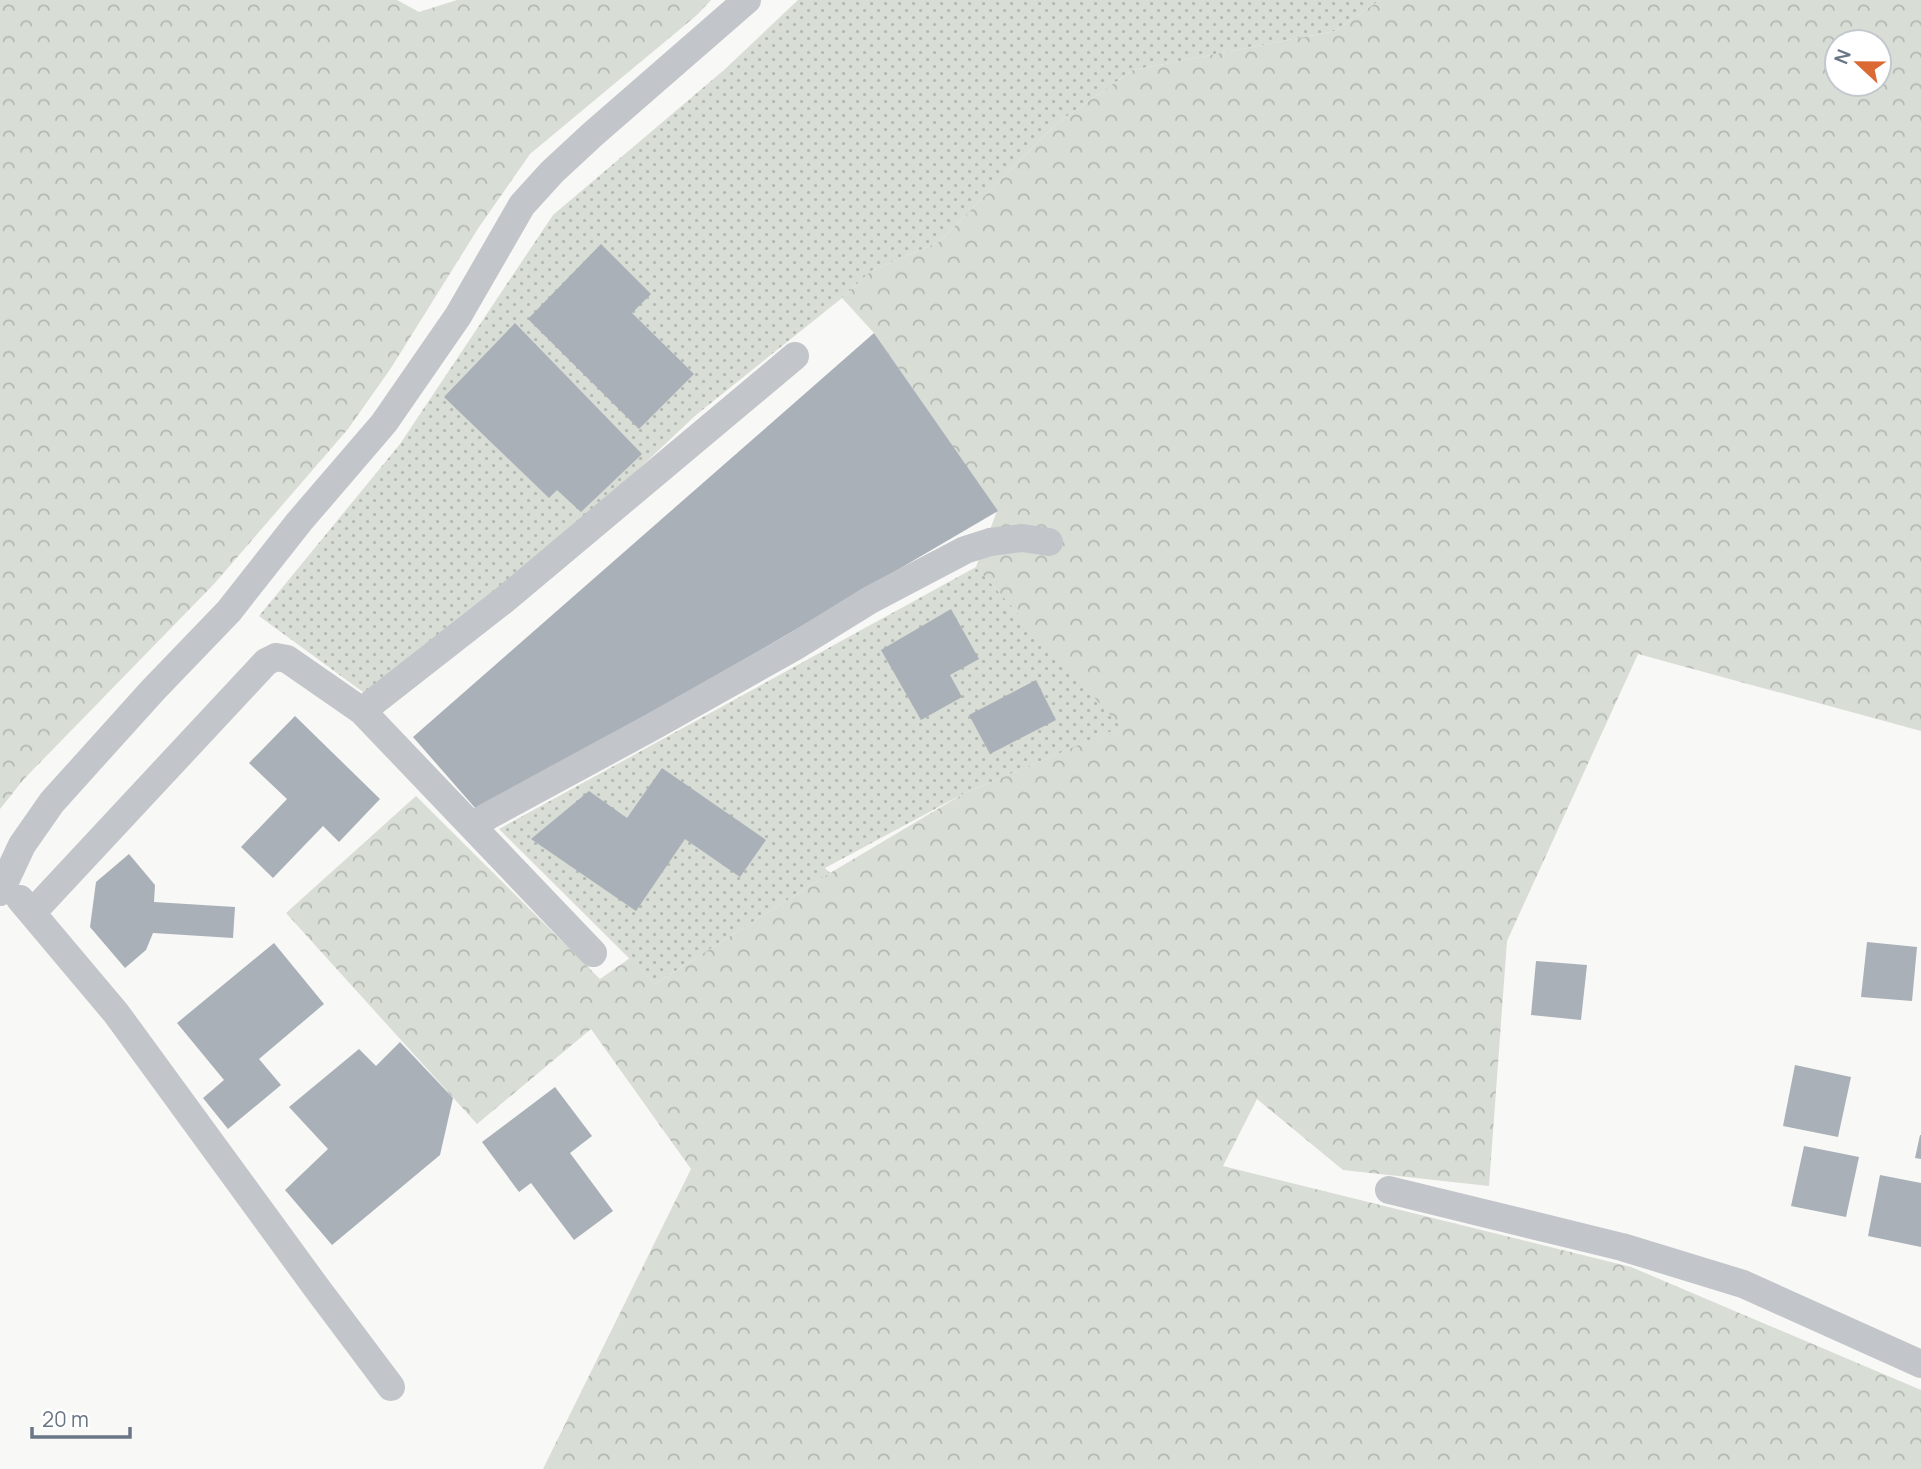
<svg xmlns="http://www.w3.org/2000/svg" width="1921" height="1469" font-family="Manrope,sans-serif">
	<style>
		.grass { fill: url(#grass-dots) }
		.forest { fill: url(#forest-crowns); fill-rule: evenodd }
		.building { fill: #a9b0b7 }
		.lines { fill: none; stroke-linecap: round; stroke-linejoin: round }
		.minor { stroke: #c2c5c9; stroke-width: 28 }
	</style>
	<defs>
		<pattern id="grass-dots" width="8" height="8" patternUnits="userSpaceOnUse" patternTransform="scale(1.75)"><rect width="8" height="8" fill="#d8ddd5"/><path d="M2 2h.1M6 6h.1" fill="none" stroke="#b3b8b2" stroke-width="1.8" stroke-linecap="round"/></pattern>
		<pattern id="forest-crowns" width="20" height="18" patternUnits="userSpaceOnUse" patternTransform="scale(1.75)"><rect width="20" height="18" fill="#d8ddd5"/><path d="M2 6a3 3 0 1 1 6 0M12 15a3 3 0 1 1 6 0" fill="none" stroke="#b3b8b2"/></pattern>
	</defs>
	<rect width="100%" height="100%" fill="#f8f8f6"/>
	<path class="grass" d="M798,0H1380L1335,31L1133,70L1056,124L939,242L871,271L842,298L696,415L575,529L367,695L259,616L400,444L553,215L724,70Z
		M976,567L1122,727L963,794L825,868L830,873L655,984L499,829Z"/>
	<path class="forest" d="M0,0H397L419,12L457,0H711L697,15L530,154L479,227L391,368L348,429L214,584L24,779L0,809Z
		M1380,0H1921V731L1638,654L1507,941L1489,1186L1343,1170L1257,1099L1223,1166L1631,1267L1921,1390V1469H543L691,1169L591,1029L477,1124L286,913L416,796L600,979L630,958L655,984L830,873L963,794L1121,727L976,567L997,511L874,333L842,298L871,271L939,242L1056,124L1133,70L1335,31ZM1837,42H1879V84H1837Z"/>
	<path class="building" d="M601,244L651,294L632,313L694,374L639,429L528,319Z
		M515,323L642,454L581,512L557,490L549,498L444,397Z
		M874,333L998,511L588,751L476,809L413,737Z
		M951,609L979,659L950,675L962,697L921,720L881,650Z
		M1036,680L1056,720L990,754L969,715Z
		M295,716L380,799L339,842L323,826L273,878L241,847L287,799L249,763Z
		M662,768L766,840L740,877L685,839L636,911L531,839L589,791L627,818Z
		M129,854L155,885L154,902L235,907L233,938L153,933L146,950L125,968L90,927L96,882Z
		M1867,942L1917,947L1912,1001L1861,997Z
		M274,943L324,1004L259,1059L281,1085L228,1129L203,1098L224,1080L177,1023Z
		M1536,961L1587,965L1581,1020L1531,1015Z
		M400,1042L453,1098L440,1155L332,1245L285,1190L328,1149L289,1107L359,1049L376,1066Z
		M1795,1065L1851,1077L1838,1137L1783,1126Z
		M555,1087L592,1136L570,1153L613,1211L574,1240L531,1183L519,1192L482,1142Z
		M1920,1135H1921V1159L1915,1158Z
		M1804,1146L1859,1157L1846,1217L1791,1206Z
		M1880,1175L1921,1183V1247L1868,1236Z"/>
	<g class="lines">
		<path class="minor" d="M362,711L504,600L795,356
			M473,826L488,816L652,727L794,647L870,600L965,550L990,542L1022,538L1049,542
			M0,892L22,845L52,802L153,690L229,611L299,522L384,423L458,316L522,205L552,172L593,134L747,0
			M20,899L116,1013L316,1287L391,1387
			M32,913L266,662L276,657L287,659L362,711L593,953
			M1389,1190L1622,1247L1743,1284L1921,1364"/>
	</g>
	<g transform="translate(1858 63) rotate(292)"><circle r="33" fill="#ffffff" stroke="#c3c8cf" stroke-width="2"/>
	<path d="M0-5L12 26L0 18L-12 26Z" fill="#db6934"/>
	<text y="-10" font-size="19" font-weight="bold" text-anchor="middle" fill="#697686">N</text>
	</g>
	<path d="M32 1427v10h98v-10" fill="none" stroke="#697686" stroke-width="3.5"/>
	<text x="42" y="1427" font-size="21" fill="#697686" stroke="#ffffff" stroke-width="5" paint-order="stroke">20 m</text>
</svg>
